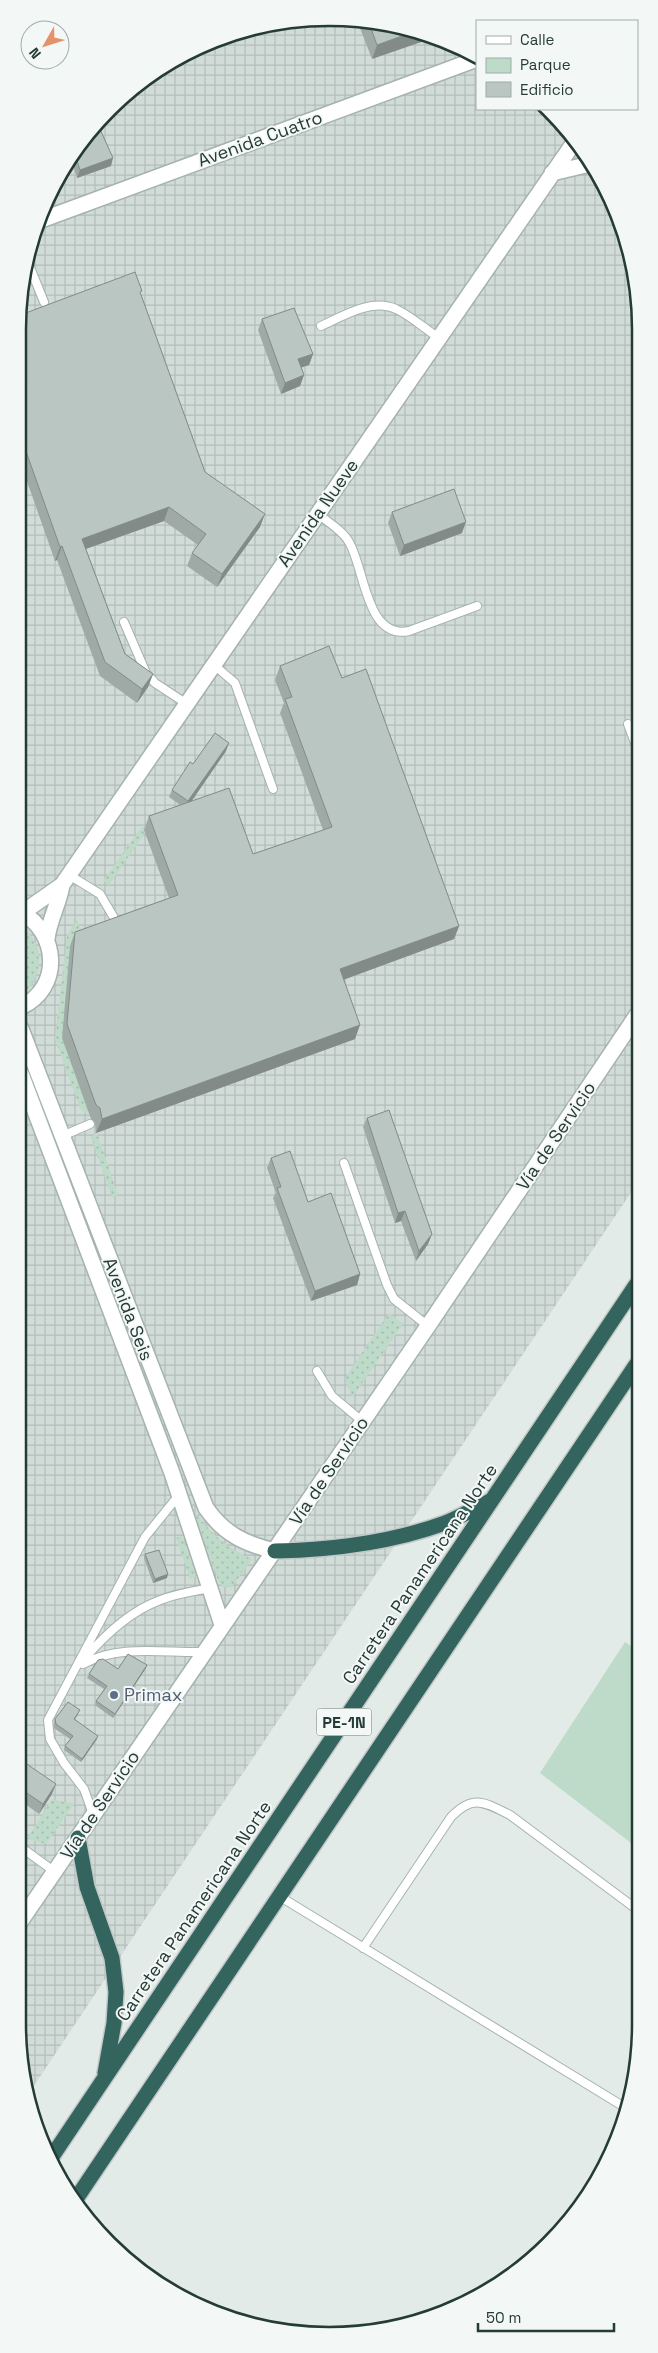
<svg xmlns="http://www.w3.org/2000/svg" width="658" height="2353" font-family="'Space Grotesk',sans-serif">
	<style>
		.industrial { fill: url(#industrial-grid) }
		.green { fill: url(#green-dots) }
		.pitch { fill: #bedac8 }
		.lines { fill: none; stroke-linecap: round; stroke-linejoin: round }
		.lane-casing { stroke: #a6b3af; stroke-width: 10 }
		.street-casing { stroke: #a6b3af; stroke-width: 18 }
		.highway-casing { stroke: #c2c8c7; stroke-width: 18 }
		.lane { stroke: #fff; stroke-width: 8 }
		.street { stroke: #fff; stroke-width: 15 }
		.highway { stroke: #33645e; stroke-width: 15 }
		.wall { fill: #9faaa7 }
		.shaded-wall { fill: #828b88 }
		.building { fill: #b9c6c2; stroke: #828b88 }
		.service-dot { fill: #5c6f8a; stroke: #f3f8f6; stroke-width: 2 }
		.labels { text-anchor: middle; stroke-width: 4; stroke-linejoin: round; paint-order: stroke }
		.shield { fill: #f3f8f6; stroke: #637470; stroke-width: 1 }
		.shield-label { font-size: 16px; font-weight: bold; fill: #253b37 }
		.street-label { font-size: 18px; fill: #253b37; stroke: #f3f8f6 }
		.service-label { font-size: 18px; fill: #4e5e75; stroke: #f3f8f6; text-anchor: start }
		.rim { fill: none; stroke: #253b37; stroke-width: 2.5 }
	</style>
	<defs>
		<pattern id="industrial-grid" width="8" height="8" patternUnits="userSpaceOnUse" patternTransform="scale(1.25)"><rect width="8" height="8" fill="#d1dbd8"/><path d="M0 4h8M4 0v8" fill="none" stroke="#b3bdba"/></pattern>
		<pattern id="green-dots" width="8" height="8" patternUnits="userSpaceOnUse" patternTransform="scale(1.25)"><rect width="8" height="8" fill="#bedac8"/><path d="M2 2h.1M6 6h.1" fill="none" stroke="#a3bcac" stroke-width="1.8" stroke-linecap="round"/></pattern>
	</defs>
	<rect width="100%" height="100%" fill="#e3ebe8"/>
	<path class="industrial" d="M389,23L477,56V109H545L563,123L608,191L638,289L636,1185L31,2090L18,2024L23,269L70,156L156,70L268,24Z"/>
	<path class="green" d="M143,825L145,833L109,885L103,881Z
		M77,920L85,941L70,946L62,1038L89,1112L85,1113L80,1108L55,1039L67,935Z
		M21,926C46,944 44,978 21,996Z
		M97,1133L118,1195L112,1197L91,1137Z
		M389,1313L403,1324L352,1398L345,1378Z
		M193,1509C209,1532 226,1548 252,1559L232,1587H223L218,1580Z
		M182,1536L196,1576L190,1579L176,1538Z
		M52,1799L74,1804L46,1844L27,1839Z"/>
	<path class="pitch" d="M625,1642L635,1649V1846L540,1773Z"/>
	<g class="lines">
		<g class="lane-casing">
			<path id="lane" d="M27,260L44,302
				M321,326C343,316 371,298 396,309C411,316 425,329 439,338
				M318,514C328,522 343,531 349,542C365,569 366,640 409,631L477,606
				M124,622L146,673L155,683L187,704
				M214,665L235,683L273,789
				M628,724L637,748
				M69,875L100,894L117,923
				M60,1137L90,1124
				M344,1163L387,1285L394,1299L428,1326
				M317,1371L332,1396L362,1421
				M85,1658C105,1635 129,1612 158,1601C174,1594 193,1591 211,1588
				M83,1664C119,1644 163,1653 204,1652
				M93,1814L84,1789L64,1763L50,1739L48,1720L145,1537L179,1495
				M18,1845L55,1872
				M279,1896L626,2108
				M363,1948L451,1817C473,1794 484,1802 510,1815L635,1908"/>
		</g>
		<g class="street-casing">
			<path id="street" d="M552,173L590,164
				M44,219L477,59
				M22,913L62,885L575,141
				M47,939C49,920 59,904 62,885
				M21,1007C62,988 59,933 21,912
				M21,1029L206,1508C224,1534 245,1544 275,1551
				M21,1074L172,1473L222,1625
				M18,1925L428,1326L637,1015"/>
		</g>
		<g class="highway-casing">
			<path id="highway" d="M275,1551C333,1550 390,1543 445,1523C460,1517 475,1508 490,1501
				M78,1838L87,1887L112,1958L116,1992L114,2023L105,2073
				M51,2158L636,1285
				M76,2199L636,1365"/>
		</g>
		<use href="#lane" class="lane"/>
		<use href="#street" class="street"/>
		<use href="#highway" class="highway"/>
	</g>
	<path class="wall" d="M358,23H389L372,59Z
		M99,127L111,166L77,178L70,156Z
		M141,295L205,472L260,527L217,587L187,566L192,553L198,545L164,521L86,549L125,654L153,674L148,687L137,703L100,676L57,560L55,561L23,470V314Z
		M262,319L313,354L309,365L301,367L304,375L300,386L281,394L258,330Z
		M392,512L462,533L400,556L388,523Z
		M280,666L342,678L459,926L454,939L343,979L355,1039L96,1133L95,1122L91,1119L62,1038L70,946L75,932L169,898L144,830L149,816L180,805L169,797L172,790L193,764L226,751L191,802L253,854L323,830L280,713L284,703L275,680Z
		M367,1118L432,1234L428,1244L416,1261L401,1221L395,1223L363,1127Z
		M271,1158L308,1202L360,1274L357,1285L311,1301L273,1198L276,1193L267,1168Z
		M145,1554L167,1578L153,1583L144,1558Z
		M147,1665L146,1668L113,1718L95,1705L96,1701L104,1689L87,1678L89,1674Z
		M79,1714L75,1719L97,1739L81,1762L64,1750L65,1746L70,1739L54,1728V1723L55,1719Z
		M18,1758L52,1794L39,1814L18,1799Z"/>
	<path class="shaded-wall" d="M413,32L430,39L372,59L377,45Z
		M113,158L111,166L77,178L80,170Z
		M313,354L309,365L294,370L298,359Z
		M304,375L300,386L281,394L285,383Z
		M169,507L164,521L77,552L82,539Z
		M265,514L260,527L217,587L222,574Z
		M466,522L462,533L400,556L404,545Z
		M62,546L57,560L55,561L60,547Z
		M153,674L148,687L137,703L142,689Z
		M229,743L226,751L186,809L188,801Z
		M459,926L454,939L335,983L340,969Z
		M360,1025L355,1039L96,1133L102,1119Z
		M405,1211L401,1221L395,1223L398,1213Z
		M432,1234L428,1244L416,1261L419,1251Z
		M360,1274L357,1285L311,1301L315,1291Z
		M168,1574L167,1578L153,1583L155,1579Z
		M147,1665L146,1668L113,1718L115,1714Z
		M98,1736L97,1739L81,1762L82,1759Z
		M56,1784L52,1794L39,1814L43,1804Z"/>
	<path class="building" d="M369,23H389L413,32L377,45Z
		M99,127L113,158L80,170L74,152Z
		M135,272L142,291L140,292L205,472L265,514L222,574L192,553L206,534L169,507L82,539L125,654L153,674L142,689L105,662L62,546L60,547L23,443V314Z
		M294,308L313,354L298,359L304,375L285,383L262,319Z
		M454,489L466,522L404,545L392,512Z
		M329,646L342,678L366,669L459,926L340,969L360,1025L102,1119L100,1108L96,1105L67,1024L75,932L178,895L149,816L229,788L253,854L332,827L285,699L292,697L280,666Z
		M215,733L229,743L188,801L172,790L190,762L193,764Z
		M389,1110L432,1234L419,1251L405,1211L398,1213L367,1118Z
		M290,1151L308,1202L331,1193L360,1274L315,1291L277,1188L281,1187L271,1158Z
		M159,1550L168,1574L155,1579L145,1554Z
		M128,1654L147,1665L115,1714L96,1701L107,1686L89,1674L98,1660L103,1659L118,1669Z
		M68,1702L80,1710L74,1719L98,1736L82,1759L65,1746L73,1736L56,1724L55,1719Z
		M18,1758L56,1784L43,1804L18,1787Z"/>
	<circle class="service-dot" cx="114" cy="1695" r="5"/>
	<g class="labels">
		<rect class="shield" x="316.5" y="1708.5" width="55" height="27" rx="4"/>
		<g class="shield-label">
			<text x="344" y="1728">PE-1N</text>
		</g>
		<g class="street-label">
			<text transform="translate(260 139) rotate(-20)" y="6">Avenida Cuatro</text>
			<text transform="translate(318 513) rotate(-55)" y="6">Avenida Nueve</text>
			<text transform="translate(556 1136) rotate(-56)" y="6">Vía de Servicio</text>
			<text transform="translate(128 1309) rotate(69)" y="6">Avenida Seis</text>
			<text transform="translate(329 1471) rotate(-56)" y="6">Vía de Servicio</text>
			<text transform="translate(420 1574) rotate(-56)" y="6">Carretera Panamericana Norte</text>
			<text transform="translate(100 1805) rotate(-56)" y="6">Vía de Servicio</text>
			<text transform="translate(194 1911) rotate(-56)" y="6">Carretera Panamericana Norte</text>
		</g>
		<g class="service-label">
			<text x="124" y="1701">Primax</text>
		</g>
	</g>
	<path d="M0 0H658V2353H0ZM329 26H329A303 303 0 0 1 632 329V2024A303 303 0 0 1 329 2327H329A303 303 0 0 1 26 2024V329A303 303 0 0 1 329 26Z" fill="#f3f8f6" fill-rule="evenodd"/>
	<path class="rim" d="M329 26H329A303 303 0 0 1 632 329V2024A303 303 0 0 1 329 2327H329A303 303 0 0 1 26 2024V329A303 303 0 0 1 329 26Z"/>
	<rect x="476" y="20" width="162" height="90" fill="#f3f8f6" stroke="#a1acaa"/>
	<rect x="486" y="36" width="25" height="8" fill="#ffffff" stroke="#a1acaa"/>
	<text x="520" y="45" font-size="15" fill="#253b37">Calle</text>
	<rect x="486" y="58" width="25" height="15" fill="#bedac8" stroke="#a1acaa"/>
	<text x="520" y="70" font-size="15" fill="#253b37">Parque</text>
	<rect x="486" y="82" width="25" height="15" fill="#b9c6c2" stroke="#a1acaa"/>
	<text x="520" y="95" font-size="15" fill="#253b37">Edificio</text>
	<g transform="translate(45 45) rotate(231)"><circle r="24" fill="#f3f8f6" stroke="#a1acaa"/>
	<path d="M0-4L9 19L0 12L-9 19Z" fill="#e49269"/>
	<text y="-8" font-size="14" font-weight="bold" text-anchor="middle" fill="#253b37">N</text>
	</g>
	<path d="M478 2323v8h136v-8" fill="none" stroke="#253b37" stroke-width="2.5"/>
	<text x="486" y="2323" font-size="15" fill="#253b37" stroke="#f3f8f6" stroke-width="4" paint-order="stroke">50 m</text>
</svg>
